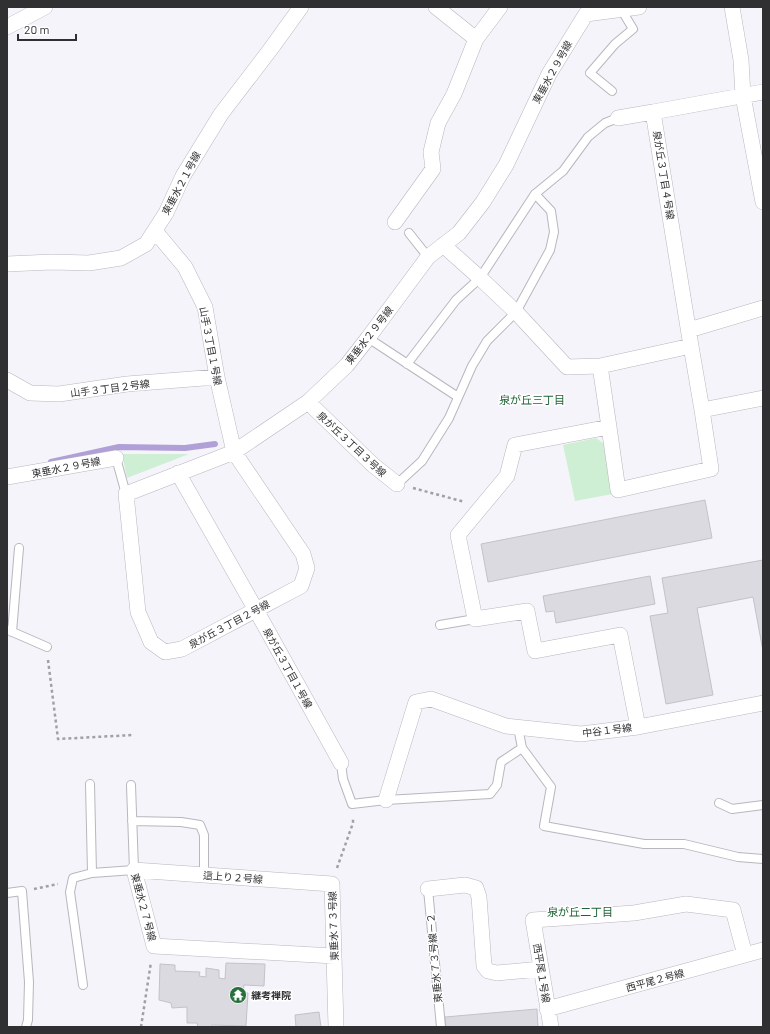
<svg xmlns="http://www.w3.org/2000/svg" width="770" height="1034" font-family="Barlow,'Noto Sans JP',sans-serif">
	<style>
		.park { fill: #cfefd5 }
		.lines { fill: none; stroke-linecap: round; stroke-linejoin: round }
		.stream { stroke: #b1a0d8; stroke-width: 6 }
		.building { fill: #dbdae0; stroke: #c4c2c8 }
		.service-casing { stroke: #b8b7bd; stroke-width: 10 }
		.minor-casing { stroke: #b8b7bd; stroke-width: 16 }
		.path { stroke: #a2a0a5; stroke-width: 2.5; stroke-dasharray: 3 3; stroke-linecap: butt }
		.service { stroke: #fff; stroke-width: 8 }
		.minor { stroke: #fff; stroke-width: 15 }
		.labels { text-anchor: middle; stroke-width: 3; stroke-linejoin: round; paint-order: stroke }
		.street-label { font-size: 10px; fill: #302f32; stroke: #fff }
		.poi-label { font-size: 10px; font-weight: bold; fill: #302f32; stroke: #fff; text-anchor: start }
		.neighbourhood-label { font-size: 11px; fill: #1f6234; stroke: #fff }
	</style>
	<rect width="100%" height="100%" fill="#f6f4fb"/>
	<path class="park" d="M596,438L606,445L613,494L575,501L563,445Z
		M122,454H189L127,478Z"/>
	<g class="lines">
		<path class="stream" d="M51,462L119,447L185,448L215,444"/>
	</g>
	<path class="building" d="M705,500L712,538L488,582L481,544Z
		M763,560V651L753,597L697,608L713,695L666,704L650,616L668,613L662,578Z
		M650,576L655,604L556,623L554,611L546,612L543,596Z
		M226,963L265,964L264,986L244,985L243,993H248L246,1026L212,1025L210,1027H198L197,1023H187V1007L172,1008L171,1003L159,1000L160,964L175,965V971L200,972L199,976L206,977V968L219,970V978L225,979Z
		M537,1009L538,1027H446L445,1017Z
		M319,1012L321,1027H296L295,1015Z"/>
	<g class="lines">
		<g class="service-casing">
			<path id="service" d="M612,91L590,73L615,44L633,29L621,9
				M409,233L428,257
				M368,338L458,397
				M407,364L456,300L480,278L535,194L563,171L588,137L605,123L618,118
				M116,458L126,494
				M397,484L422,461L449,418L472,366L487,341L516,312L550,250L554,232L551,211L535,194
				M440,625L475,619
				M8,630L47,647
				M12,632L19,548
				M518,727L522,748L551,787L544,826L644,844H684L738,857L763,859
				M341,763L343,779L352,804L386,800L490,794L497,785L501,762L522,748
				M90,784L92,873L134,870L131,785
				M719,803L732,809L763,805
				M132,821L181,822L200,825L204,835V875
				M428,889L441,1027
				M7,893L22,891L29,982L28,1020L26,1027
				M83,985L70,892L73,878L92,873"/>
		</g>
		<g class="minor-casing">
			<path id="minor" d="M436,7L476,39L500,7
				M732,7L741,60L743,96L763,202
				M7,27L45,7
				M618,118L653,112
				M395,222L433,169L431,152L438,123L454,94L476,39
				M155,231L185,267L205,307L217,377L234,452L303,554L307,568L301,586L182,649L165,652L151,642L138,612L126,494L234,452L308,402L347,365L368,338L428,257L459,233L483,202L506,165L549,74L586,14L639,7
				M443,245L480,278L516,312L567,367L600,366
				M7,264L52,262L89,263L121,258L146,244L166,213L183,176L221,114L270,50L301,7
				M689,330L763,308
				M691,346L653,112L763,92
				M7,380L30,393L59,394L127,384L217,377
				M308,402L373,465L397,484
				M609,427L600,366L691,346L702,410
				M178,473L256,610L341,763
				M7,477L116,458
				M638,727L620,635L535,651L527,611L475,619L458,535L507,476L515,445L609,427L618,490L711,469L702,410L763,398
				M386,800L416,702L431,699L506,726L581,734L638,727L763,703
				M428,889L465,885L476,888L479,897L484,966L488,971L497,973L541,969
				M334,956L154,946L134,870L332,884L336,1027
				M547,1009L763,950
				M551,1027L533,920L634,913L686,904L733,910L745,955"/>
		</g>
		<path class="path" d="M413,488L465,502
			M48,660L58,739L133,735
			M337,868L353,823V818
			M34,889L58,884
			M141,1027L151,962"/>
		<use href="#service" class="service"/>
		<use href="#minor" class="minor"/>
	</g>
	<defs>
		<g id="temple-disc" transform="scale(0.9)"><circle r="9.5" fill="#276f3d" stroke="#fff"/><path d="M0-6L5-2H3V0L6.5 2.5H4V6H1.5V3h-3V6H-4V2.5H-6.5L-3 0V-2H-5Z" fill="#fff"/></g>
	</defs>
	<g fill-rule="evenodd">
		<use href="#temple-disc" x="238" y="995"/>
	</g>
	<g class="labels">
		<g class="street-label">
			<text transform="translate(552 72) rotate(-61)" y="4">東垂水２９号線</text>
			<text transform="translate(664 175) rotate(81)" y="4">泉が丘３丁目４号線</text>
			<text transform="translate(181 183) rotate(-62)" y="4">東垂水２１号線</text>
			<text transform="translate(369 335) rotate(-52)" y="4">東垂水２９号線</text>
			<text transform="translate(211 346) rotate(79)" y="4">山手３丁目１号線</text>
			<text transform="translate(110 388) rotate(-7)" y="4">山手３丁目２号線</text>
			<text transform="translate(352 444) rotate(43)" y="4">泉が丘３丁目３号線</text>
			<text transform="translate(66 467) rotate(-11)" y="4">東垂水２９号線</text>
			<text transform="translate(229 624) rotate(-28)" y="4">泉が丘３丁目２号線</text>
			<text transform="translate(288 668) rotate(61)" y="4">泉が丘３丁目１号線</text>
			<text transform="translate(607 730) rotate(-7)" y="4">中谷１号線</text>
			<text transform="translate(233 877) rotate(4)" y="4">這上り２号線</text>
			<text transform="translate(144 907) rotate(75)" y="4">東垂水２７号線</text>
			<text transform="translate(333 926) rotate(-92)" y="4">東垂水７３号線</text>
			<text transform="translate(434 958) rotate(-95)" y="4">東垂水７３号線－２</text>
			<text transform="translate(542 973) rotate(81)" y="4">西平尾１号線</text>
			<text transform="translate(655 980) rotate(-15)" y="4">西平尾２号線</text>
		</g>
		<g class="poi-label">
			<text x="251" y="999">継考禅院</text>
		</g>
		<g class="neighbourhood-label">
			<text x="532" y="404">泉が丘三丁目</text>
			<text x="580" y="916">泉が丘二丁目</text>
		</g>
	</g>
	<rect width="770" height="1034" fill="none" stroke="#302f32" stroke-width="16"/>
	<path d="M18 34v6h58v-6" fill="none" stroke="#302f32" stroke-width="2"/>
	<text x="24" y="34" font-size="12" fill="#302f32" stroke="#ffffff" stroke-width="3" paint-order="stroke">20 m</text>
</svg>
